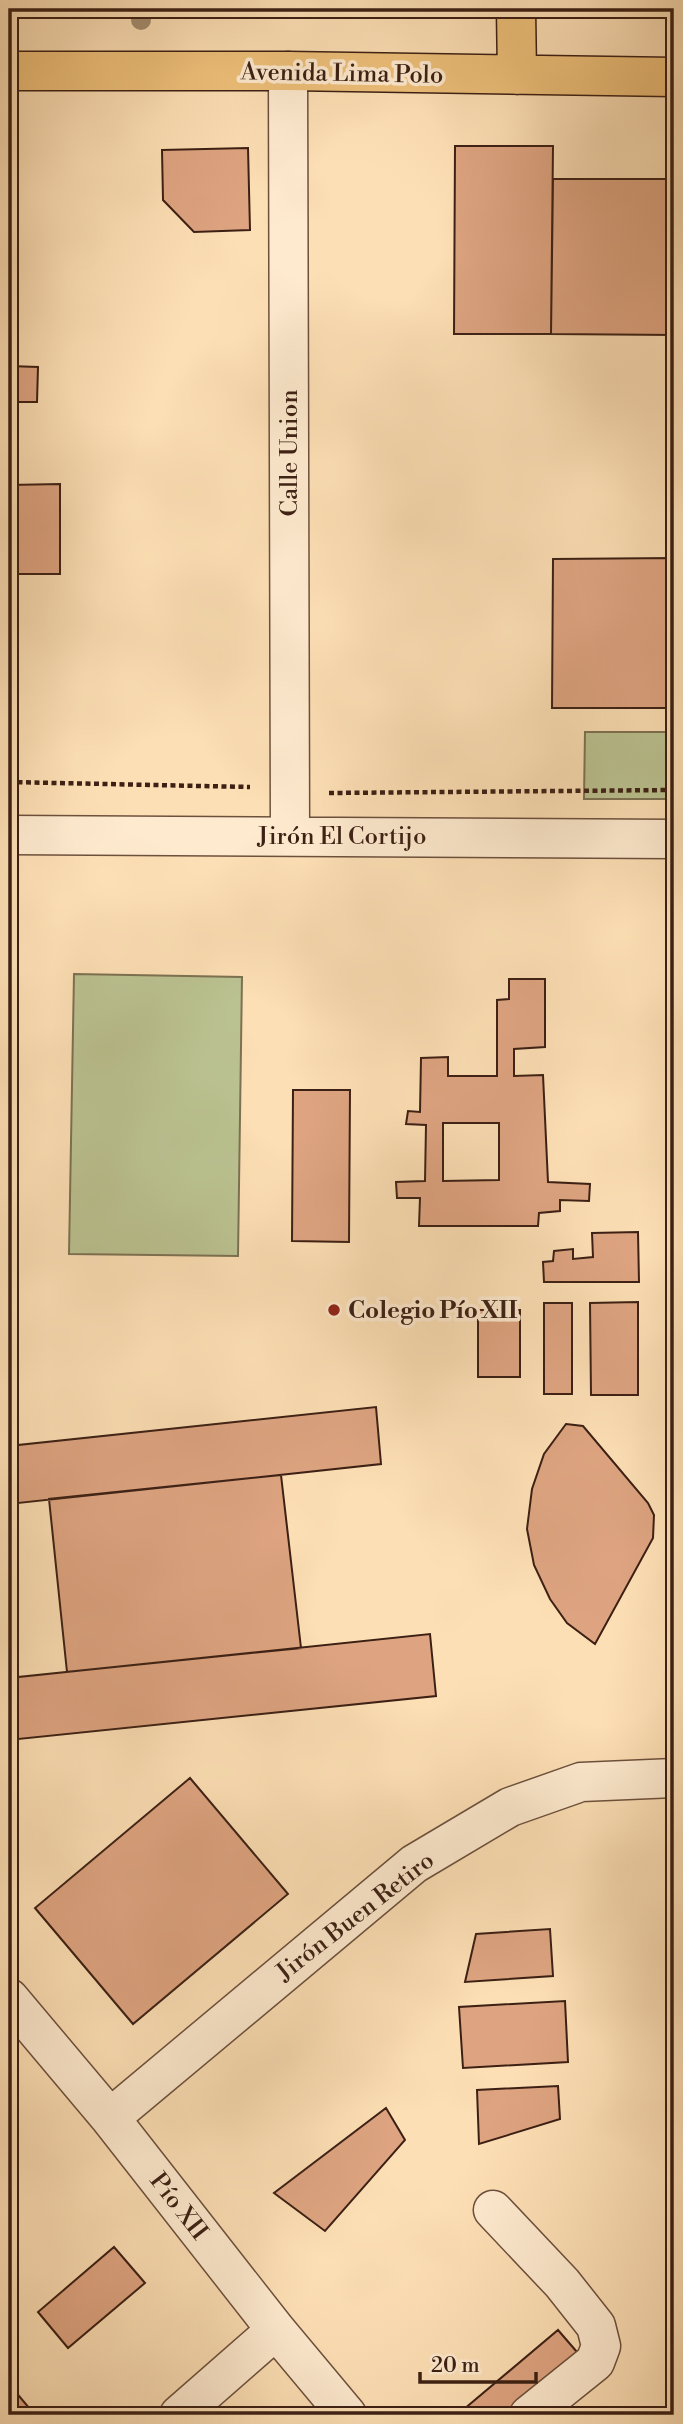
<svg xmlns="http://www.w3.org/2000/svg" width="683" height="2424" font-family="'Libre Bodoni',serif">
	<style>
		.green { fill: #bbc291; stroke: #7c7152; stroke-width: 2 }
		.building { fill: #dea481; stroke: #3c2014; stroke-width: 2; fill-rule: evenodd }
		.lines { fill: none; stroke-linecap: round; stroke-linejoin: round }
		.minor-casing { stroke: #6c503c; stroke-width: 41 }
		.major-casing { stroke: #3c2014; stroke-width: 41 }
		.path { stroke: #3c2014; stroke-width: 4.5; stroke-dasharray: 5 3.5; stroke-linecap: butt }
		.minor { stroke: #feeacf; stroke-width: 38 }
		.major { stroke: #eec07a; stroke-width: 38 }
		.tree { fill: #a48c6e }
		.poi-dot { fill: #8f2418; stroke: #feeacf; stroke-width: 2.5 }
		.labels { text-anchor: middle; stroke-width: 7; stroke-linejoin: round; paint-order: stroke }
		.street-label { font-size: 24px; fill: #3c2014; stroke: #feeacf }
		.poi-label { font-size: 24px; font-weight: bold; fill: #3c2014; stroke: #feeacf; text-anchor: start }
	</style>
	<rect width="100%" height="100%" fill="#fddfb5"/>
	<filter id="stains"><feTurbulence type="fractalNoise" baseFrequency=".00286" numOctaves="4"/><feColorMatrix values="0 0 0 0 .2 0 0 0 0 .09 0 0 0 0 .02 0 0 0 .5 -.17"/></filter>
	<radialGradient id="worn" r=".72"><stop offset=".6" stop-color="#630" stop-opacity="0"/><stop offset="1" stop-color="#630" stop-opacity=".3"/></radialGradient>
	<path class="green" d="M585,732H674V799H584Z
		M74,974L242,977L238,1256L69,1254Z"/>
	<path class="building" d="M455,146H553L551,334H454Z
		M248,148L250,230L194,232L163,200L162,150Z
		M553,179H674V335L551,334Z
		M9,366L38,367L37,402H9Z
		M60,484V574H9V485Z
		M674,558V708H552L553,559Z
		M509,979H545V1047L514,1049V1076L543,1075L548,1182L590,1184L589,1201L560,1200V1211L539,1213L538,1226H419L420,1198H397L396,1182L425,1181L426,1125L406,1124L408,1111L420,1112L421,1058L448,1057V1076H497V1000L509,999ZM443,1123H499V1180L443,1181Z
		M293,1090H350L349,1242L292,1241Z
		M638,1232L639,1282H544L543,1262L553,1261L554,1251L573,1249V1259L593,1257L592,1233Z
		M638,1302V1395H591L590,1303Z
		M544,1303H572V1394H544Z
		M478,1310H520V1377H478Z
		M376,1407L381,1464L9,1504V1446Z
		M566,1424L583,1426L648,1503L654,1515L653,1538L595,1644L567,1623L550,1599L534,1565L527,1529L532,1489L544,1454Z
		M281,1475L301,1648L67,1672L49,1499Z
		M430,1634L436,1696L9,1740V1678Z
		M190,1778L288,1894L133,2024L35,1908Z
		M550,1929L553,1976L465,1982L476,1934Z
		M565,2001L568,2062L463,2068L459,2007Z
		M558,2086L560,2119L479,2144L477,2090Z
		M386,2108L405,2140L325,2231L274,2193Z
		M114,2247L145,2283L68,2348L38,2312Z
		M558,2330L583,2359L517,2415H457Z
		M9,2384L35,2415H9Z"/>
	<g class="lines">
		<g class="minor-casing">
			<path id="minor" d="M288,71L290,835
				M9,835L674,839
				M9,1998L110,2118L276,2330L347,2415
				M110,2118L414,1864L510,1807L581,1782L674,1778
				M493,2210L562,2283L596,2326L601,2346L595,2362L529,2415
				M179,2415L276,2330"/>
		</g>
		<g class="major-casing">
			<path id="major" d="M516,9L517,75
				M9,71H288L674,77"/>
		</g>
		<path class="path" d="M9,782L250,787
			M329,793L674,790"/>
		<use href="#minor" class="minor"/>
		<use href="#major" class="major"/>
	</g>
	<circle class="tree" cx="141" cy="20" r="10"/>
	<circle class="poi-dot" cx="334" cy="1310" r="7"/>
	<g class="labels">
		<g class="street-label">
			<text transform="translate(342 73) rotate(1)" y="8">Avenida Lima Polo</text>
			<text transform="translate(289 453) rotate(-90)" y="8">Calle Union</text>
			<text x="342" y="844">Jirón El Cortijo</text>
			<text transform="translate(355 1916) rotate(-38)" y="8">Jirón Buen Retiro</text>
			<text transform="translate(179 2206) rotate(52)" y="8">Pío XII</text>
		</g>
		<g class="poi-label">
			<text x="348" y="1318">Colegio Pío XII</text>
		</g>
	</g>
	<rect width="683" height="2424" fill="none" stroke="#fddfb5" stroke-width="35"/>
	<rect x="10" y="10" width="662" height="2403" fill="none" stroke="#3c2014" stroke-width="3.5"/>
	<rect x="18" y="18" width="648" height="2389" fill="none" stroke="#3c2014" stroke-width="2"/>
	<path d="M420 2372v10h116v-10" fill="none" stroke="#3c2014" stroke-width="3.5"/>
	<text x="431" y="2372" font-size="21" fill="#3c2014" stroke="#feeacf" stroke-width="5" paint-order="stroke">20 m</text>
	<rect width="100%" height="100%" filter="url(#stains)"/>
	<rect width="100%" height="100%" fill="url(#worn)"/>
</svg>
